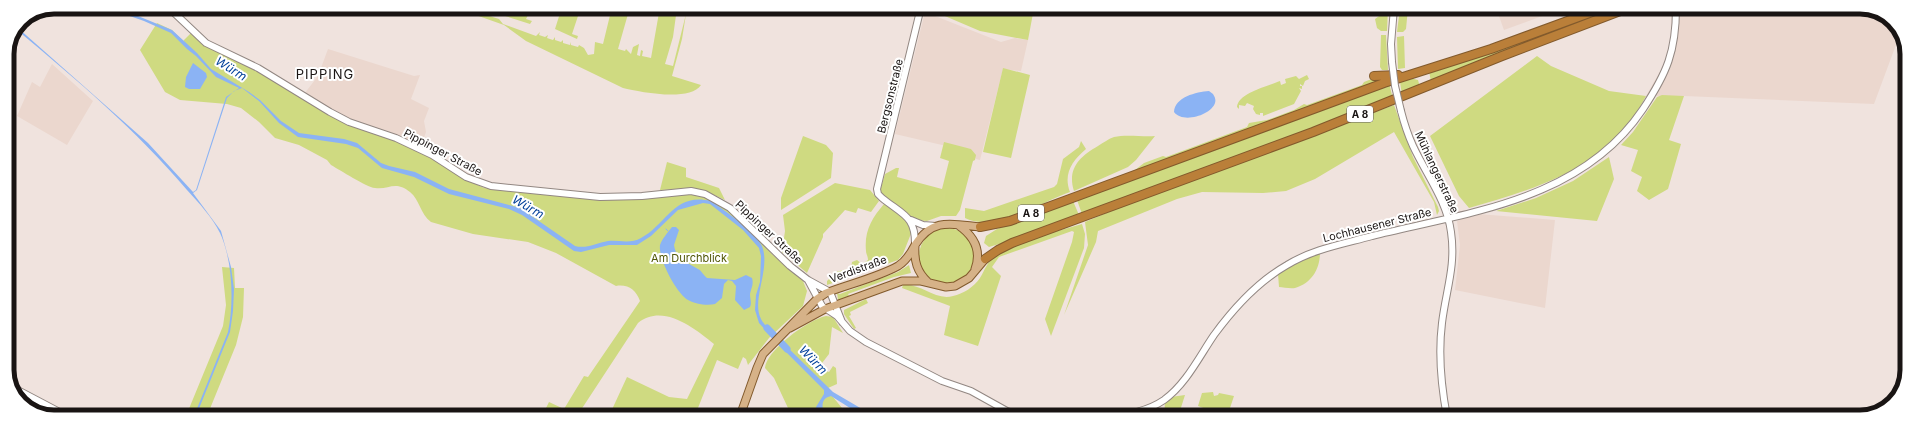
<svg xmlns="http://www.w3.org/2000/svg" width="1914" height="424" font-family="Inter,sans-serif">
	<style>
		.built { fill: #ebd7ce }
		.green { fill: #cfda81 }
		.water { fill: #8bb3f4 }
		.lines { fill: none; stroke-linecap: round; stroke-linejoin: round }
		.stream { stroke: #8bb3f4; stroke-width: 1 }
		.river { stroke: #8bb3f4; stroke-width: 7 }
		.secondary-casing { stroke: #928782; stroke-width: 8 }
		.primary-casing { stroke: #825a2c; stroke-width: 9 }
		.highway-casing { stroke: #825a2c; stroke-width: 10 }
		.secondary { stroke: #fff; stroke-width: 6 }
		.primary { stroke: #d6b288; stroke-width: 7 }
		.highway { stroke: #ba7f39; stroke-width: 8 }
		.secondary-bridge-casing { stroke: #928782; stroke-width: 8; stroke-linecap: butt }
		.secondary-bridge { stroke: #fff; stroke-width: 6 }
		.labels { text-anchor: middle; stroke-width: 4; stroke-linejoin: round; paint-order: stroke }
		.shield { fill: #fff; stroke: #5e5a5a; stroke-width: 1 }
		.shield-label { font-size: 10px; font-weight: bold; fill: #191413 }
		.street-label { font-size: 11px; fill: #191413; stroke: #fff }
		.park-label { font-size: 11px; fill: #525809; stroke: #fff }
		.water-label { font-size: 12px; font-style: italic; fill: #013f99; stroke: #fff }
		.quarter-label { font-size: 13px; letter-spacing: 1px; fill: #191413; stroke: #fff }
		.rim { fill: none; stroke: #191413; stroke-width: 5 }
	</style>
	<rect width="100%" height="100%" fill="#f0e3de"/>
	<path class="built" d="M1496,8H1564L1504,30Z
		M1672,8H1870L1896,23L1900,34L1874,104L1684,96H1646L1666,61L1671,38Z
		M925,12L1001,42L1015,38L1028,40L1021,71L1003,69L980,160L976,159L971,149L942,145L895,134Z
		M328,49L414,76L420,75L411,99L429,108L424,121L426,132L419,152L350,125L301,98L318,76Z
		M52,64L93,101L67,145L17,116L32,82L40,87Z
		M1478,214L1555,220L1545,308L1455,290L1460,245L1457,221Z"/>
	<path class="green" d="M453,7H461L499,19L503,24L536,36L540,32L539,35L545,37L548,35L547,38L553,40L555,37V40L561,42L563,40V43L570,45L571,42V45L578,47L579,45L584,48L588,55L594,54L595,42L603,44L612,7H630L618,49L625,51L626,49L631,54L633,47L639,44L637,55L640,56L641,50L643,51L642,56L651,58L660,7H687V9L677,8L673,37L665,64L673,66L686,14L682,39L672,76L701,85C690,102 640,92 623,88L526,41L504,25Z
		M505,7L531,9L526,19L532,21L530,24L502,15Z
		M562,7H581L572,34L578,36L577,39L555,29Z
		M926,8L927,7L1034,8L1028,40L980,31Z
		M1384,8H1388L1387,31H1381L1377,28L1375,19L1382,14Z
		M1400,8H1408L1406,29L1403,32H1397Z
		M1598,12L1600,17L1431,82L1429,71Z
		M157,23L172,30L183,41L192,32L333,117L350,125L391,138L436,160L465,179L484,188L579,197L690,194L708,197L726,208L740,219L772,254L803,281L807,291L803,306L769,338L748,365L746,359L743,357L738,369L717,360L696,413L685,412L683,416L675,415L671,416H609L627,377L669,397L687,399L714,344C694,328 663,303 638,323L577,416H542L549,402L564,409L584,376L588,377L640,301C636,290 628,284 616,286L556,253L528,242L473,234L431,222C420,214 420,200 410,192C395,180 389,190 375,188C366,187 340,170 331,165L327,160L299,145L275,138L259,122L241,108L227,104L180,100L165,92L140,50Z
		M1381,35H1386L1388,70H1382L1380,67Z
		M1404,36L1405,68L1398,69L1397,37Z
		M1537,56L1551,66L1609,91L1646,96C1609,168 1541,187 1469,208L1459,196L1430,136Z
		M1003,68L1030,75L1011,158L983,152Z
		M1307,75L1309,79L1305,81L1303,86L1300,84V86H1302V89L1299,88L1301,91L1294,104L1263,116V113H1260V115L1256,114L1253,109L1254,106L1247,103L1245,106L1239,105V109L1237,107C1238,93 1268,86 1280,81L1281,85L1286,83L1285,79L1296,76L1299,79Z
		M1374,78L1385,79L1137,171L1135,170L1144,163L1163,156L1166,157L1247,127L1249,123L1267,120L1294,110L1304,104L1307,105L1362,85L1364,82Z
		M1410,78L1418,80L1420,87L1402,95L1400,82Z
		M1389,83L1393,99L1082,214L1077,200Z
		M1662,95L1684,96L1669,140L1681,144L1668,189L1649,200L1637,191L1642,177L1631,171L1638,150L1621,145L1633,132L1657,97Z
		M1394,105L1413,157L1438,207L1439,211L1437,215L1434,202L1394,132L1315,179L1286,191L1263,193L1202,192L1177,199L1098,231L1096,242L1064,315L1088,245L1085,222L1116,209Z
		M803,136L826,145L833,153L831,178L781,210V198Z
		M1155,136L1136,160L1128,167L1074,191C1067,169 1079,157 1098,146C1103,143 1108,139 1114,137C1126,134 1142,137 1155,136Z
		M1081,141L1086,149C1072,161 1063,174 1070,192C1044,201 993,233 965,218V208L984,211L1054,187L1057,184L1063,159L1079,147Z
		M944,142L971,149L976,155L975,160L973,161L960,210L956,216H941L927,221L913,220L881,194L880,191L885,174L896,168H899L897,177L942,189L949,161L940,158Z
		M1609,157L1614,179L1597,221L1496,211L1536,198L1573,181Z
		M667,162L686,168V177L719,188L725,200C699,187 688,189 660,190Z
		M835,183L870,190L879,201L871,212L858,208L856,213L845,210L823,234V237L807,273L782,252L785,231L783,215Z
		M1073,201L1079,215L1000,245L999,244L989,247L984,243L986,236L997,229Z
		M884,204L908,221L912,231L903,254L898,260L827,285V281L836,272L851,268L852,262L857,260L862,264L868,260C868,256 866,254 866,251C864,231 872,218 884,204Z
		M1082,224L1085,234L1084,248L1051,336L1045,319L1072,242L1074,232L1072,231L999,257L992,267L1001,276L978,346L944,335L950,306L902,288L903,285C921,283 935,301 953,296C963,294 974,287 980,278C985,270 987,261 996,256C1015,242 1058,231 1082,224Z
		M919 256a28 28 0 1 1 56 0a28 28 0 1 1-56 0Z
		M1320,252C1320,269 1312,283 1295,288C1290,289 1283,287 1279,287L1278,274L1286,267Z
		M909,265L911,273L894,277L848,294L849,296L838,300L837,293L840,294L898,272Z
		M222,267L234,268L235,288H244L243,317L236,345L207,416H186L223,326L226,305Z
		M866,299L868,303L850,312L851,315L849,316L856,328L854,329L844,314V310Z
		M826,316L833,317L843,333L832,327L829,354L819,367L829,372L833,366L836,368L837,384L828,388L820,381L842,408L858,416L863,410L879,416H797L788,408L774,378L765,368C766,351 807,320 826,316Z
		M1213,392L1214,396L1218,395L1219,393L1234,396L1227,417L1198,406L1202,393Z
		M1185,395L1178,417H1164L1165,402L1171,397Z"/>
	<path class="water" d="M104,7H110L138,16L172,30L197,53L211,69L249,92L260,100L281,121L299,133L344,139L357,143L381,163L389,166L415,172L449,189L520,208L575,246C586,249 597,243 608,241C619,240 631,244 641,238C667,224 674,192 711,201C725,211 755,231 762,246C771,269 751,300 761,319C764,325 769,329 773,334L771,336L759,323L755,310L756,295L760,282L761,256L759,248L743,230L710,204L703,203L678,210L651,236L637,245H609L581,252L574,251L522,215L509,209L449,194L414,177L382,168L358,148L346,144L298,137L279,123L259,101L242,88L234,91L227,98L197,190L193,193L221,231L231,267L234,289L233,311L230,332L196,416H194L228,332C234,303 233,261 220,233C212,217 199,203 187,190C137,131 76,79 17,30L18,28L148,143L193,192L196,190L226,97L239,88L216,77L196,56L187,49L171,33L144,21Z
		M193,63L206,73L207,77L200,89H189L185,87L186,77Z
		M1209,91L1213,94C1215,97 1216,100 1215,103C1211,115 1183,124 1174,112C1175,97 1196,92 1209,91Z
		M672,227H676L679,230L674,245C676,260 687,262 698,269C702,271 703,275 707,278L735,280L746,275L752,278C754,285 751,288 750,294C750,299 752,303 750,307L744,310L735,300L736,286L732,281L728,280L724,284L722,298L715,304C707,306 695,304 688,300C676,293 658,258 660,245C662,239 668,232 672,227Z
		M782,342L833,392L874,416H866L859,412L852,416H838L844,414L850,408L831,396C822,398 822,404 823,412L828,416H818L816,407L824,394V390L779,345Z"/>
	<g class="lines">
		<path class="stream" d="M666,229L668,231"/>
		<path class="river" d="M767,328L787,349"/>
		<g class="secondary-casing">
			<path id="secondary" d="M168,7L206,43L258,68L330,112L349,122L396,138L432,155L466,177L491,186L600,197L642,196L691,191L705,194L730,208L790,266L808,280L830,292L842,322
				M1392,62L1391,44L1394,8
				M1401,111C1404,123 1408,135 1413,146C1426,174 1447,201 1451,232C1456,266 1446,290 1442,323C1438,355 1441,385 1447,417
				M911,220L923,225L936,226
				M915,246C916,216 903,215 882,198L878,194L877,189L921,7
				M808,280L822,306L837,316L850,331L866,342L942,381L971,391L1007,411L1016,414L1039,417
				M12,387L67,416
				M1110,417C1129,414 1148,411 1164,400C1186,384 1199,357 1214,335C1233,309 1259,281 1287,265C1313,249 1343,244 1372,236C1470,212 1582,200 1643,109C1667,73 1676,51 1676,8"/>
		</g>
		<g class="primary-casing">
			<path id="primary" d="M958,225C974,236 982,250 975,269
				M915,246C914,261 917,272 928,282
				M790,328L825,309L902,281H921L946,287L955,286L969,278L985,259
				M740,416L757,368L763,354L817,299L826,293C849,284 876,278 898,266C906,261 911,253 915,245C933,217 952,224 980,227"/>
		</g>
		<g class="highway-casing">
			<path id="highway" d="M1374,76L1398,75
				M980,227L1010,221L1384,83L1491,49L1603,8
				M985,259L998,250L1012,243L1313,132L1502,56L1628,8"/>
		</g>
		<use href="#secondary" class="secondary"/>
		<use href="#primary" class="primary"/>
		<use href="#highway" class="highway"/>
		<g class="secondary-bridge-casing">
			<path id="secondary-bridge" d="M1392,62L1395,86L1401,111"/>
		</g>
		<use href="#secondary-bridge" class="secondary-bridge"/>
	</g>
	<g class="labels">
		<g class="shield">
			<rect x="1347" y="106" width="26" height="16" rx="3"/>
			<rect x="1018" y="205" width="26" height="16" rx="3"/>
		</g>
		<g class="shield-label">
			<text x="1360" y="118">A 8</text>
			<text x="1031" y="217">A 8</text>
		</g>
		<g class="street-label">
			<text transform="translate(890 96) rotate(-76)" y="4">Bergsonstraße</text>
			<text transform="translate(443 152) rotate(28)" y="4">Pippinger Straße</text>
			<text transform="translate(1437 172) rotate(65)" y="4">Mühlangerstraße</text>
			<text transform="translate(1377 225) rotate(-14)" y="4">Lochhausener Straße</text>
			<text transform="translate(769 232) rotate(43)" y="4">Pippinger Straße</text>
			<text transform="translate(858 269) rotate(-20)" y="4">Verdistraße</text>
		</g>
		<g class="park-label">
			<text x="689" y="262">Am Durchblick</text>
		</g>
		<g class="water-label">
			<text transform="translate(231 69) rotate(32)" y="4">Würm</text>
			<text transform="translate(528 207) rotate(30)" y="4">Würm</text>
			<text transform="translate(813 360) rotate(46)" y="4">Würm</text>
		</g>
		<g class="quarter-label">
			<text x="325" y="79">PIPPING</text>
		</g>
	</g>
	<path d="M0 0H1914V424H0ZM54 14H1860A40 40 0 0 1 1900 54V370A40 40 0 0 1 1860 410H54A40 40 0 0 1 14 370V54A40 40 0 0 1 54 14Z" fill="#fff" fill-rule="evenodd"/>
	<path class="rim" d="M54 14H1860A40 40 0 0 1 1900 54V370A40 40 0 0 1 1860 410H54A40 40 0 0 1 14 370V54A40 40 0 0 1 54 14Z"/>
</svg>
